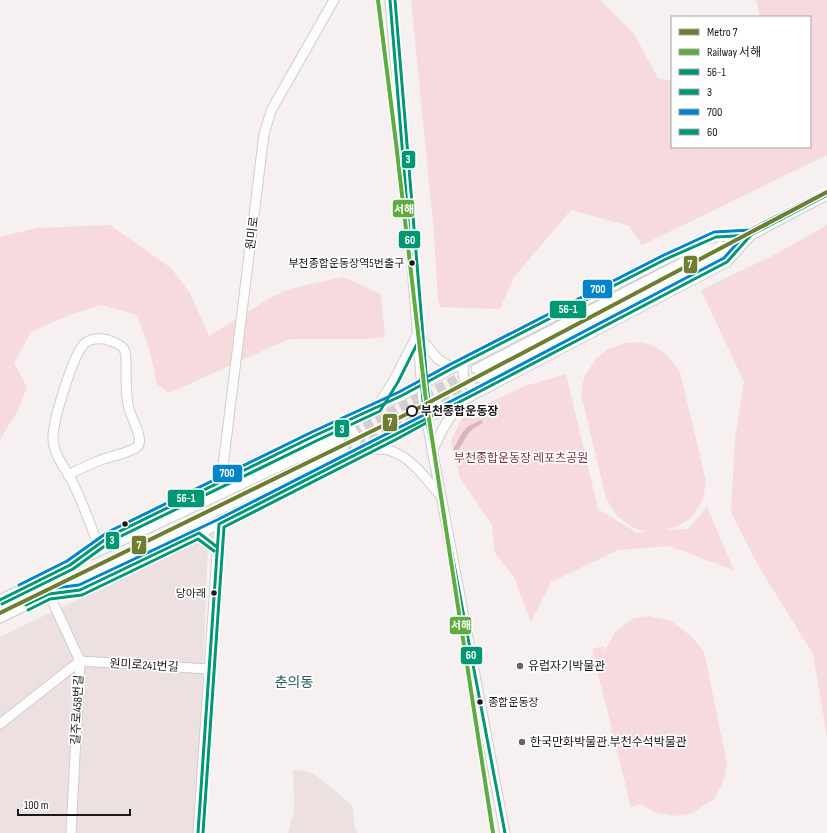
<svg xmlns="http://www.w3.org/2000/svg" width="827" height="833" font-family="'Sofia Sans Condensed','Noto Sans KR',sans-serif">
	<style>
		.built { fill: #ece0e1 }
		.green { fill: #f6dadd }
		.water { fill: #dcb4b9 }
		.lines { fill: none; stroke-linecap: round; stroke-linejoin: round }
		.minor-tunnel { stroke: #d5d0d0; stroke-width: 9; stroke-dasharray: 9 4.5; stroke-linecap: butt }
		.minor-casing { stroke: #d1cdcd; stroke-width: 11 }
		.minor { stroke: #fefdfd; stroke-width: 9 }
		.bus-1-casing { stroke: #fff; stroke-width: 6 }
		.bus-2-casing { stroke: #fff; stroke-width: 6 }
		.bus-3-casing { stroke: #fff; stroke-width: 6 }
		.bus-4-casing { stroke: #fff; stroke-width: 6 }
		.bus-1 { stroke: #009775; stroke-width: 3 }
		.bus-2 { stroke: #009775; stroke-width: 3 }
		.bus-3 { stroke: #0085ca; stroke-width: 3 }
		.bus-4 { stroke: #009775; stroke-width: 3 }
		.rail-1-casing { stroke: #fff; stroke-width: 7 }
		.rail-1 { stroke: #5eac41; stroke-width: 4 }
		.metro-1-casing { stroke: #fff; stroke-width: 7 }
		.metro-1 { stroke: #6e7e31; stroke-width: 4 }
		.bus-dot { fill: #1b1818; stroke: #fff; stroke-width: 1.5 }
		.stop-dot { fill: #fff; stroke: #1b1818; stroke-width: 2 }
		.poi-dot { fill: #686464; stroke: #fff; stroke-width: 1.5 }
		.labels { text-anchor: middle; stroke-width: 3.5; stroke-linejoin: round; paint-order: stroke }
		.bus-label { font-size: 11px; fill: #1b1818; stroke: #fff; text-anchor: end }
		.street-label { font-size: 12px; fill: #1b1818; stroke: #fff }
		.stop-label { font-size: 12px; font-weight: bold; fill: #1b1818; stroke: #fff; text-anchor: start }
		.park-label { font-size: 12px; fill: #7a3743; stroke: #fff }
		.poi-label { font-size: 12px; fill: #1b1818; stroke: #fff; text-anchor: start }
		.quarter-label { font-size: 14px; fill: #215c5b; stroke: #fff }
		.line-badge { stroke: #fff; stroke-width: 1.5 }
		.badge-label { font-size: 11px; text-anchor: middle; font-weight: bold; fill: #fff }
	</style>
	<rect width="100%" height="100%" fill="#f6f0f1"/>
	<path class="built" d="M199,541L208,548L199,764L195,833H0V637Z
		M293,769L313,773L344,798L353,807L354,823L357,833H288L294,810Z"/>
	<path class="green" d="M411,0H600L634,34L658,78L672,81V147H810V17H760L756,0H827V155L642,245L629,226L571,210L514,277L500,309L440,307L438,298L434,233Z
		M110,225L171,268L190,293L209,336L270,298L289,289L343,277L381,294L385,337L366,339H289L169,393L157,384L149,348L137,315L101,305L69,315L31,332L14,363L27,387L18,410L1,438L0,441V237L37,228Z
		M827,225V737L813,654L759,567L731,512L735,438L744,382L701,290L776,254Z
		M625,343C631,343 638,342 644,343C660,346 672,359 680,372L706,481L703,499L691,518L676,527L665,530L688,529L707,507L734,570L669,546L618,550L551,582L531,622L514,577L495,553L492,525L460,478L451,441L464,414L525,386L566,374L598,509L637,533L646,532L632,527L617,516L606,498L581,394L584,377L596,359L608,349Z
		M649,616L671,621L692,637L704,652L727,763L724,780L714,799L692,813L674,816L654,812L641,804L630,807L627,791L592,649L603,646L605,651L615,632L634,618Z"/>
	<path class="water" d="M481,420L483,423L474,428L468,434L459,449L456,451L453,450L462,433L467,427Z"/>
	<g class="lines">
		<path class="minor-tunnel" d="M340,438L476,369
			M344,448L480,378"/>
		<g class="minor-casing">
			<path id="minor" d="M390,0L423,401L505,833
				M417,334L438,359L453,368
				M464,362C461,379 464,385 481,391
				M476,369L703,252L721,246
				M480,378L827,195
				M377,407L394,380L417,335
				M340,424C343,425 348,426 350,428C357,434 357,447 355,454
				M369,449C375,449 382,449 388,450C411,456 425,478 440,495
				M432,452C440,434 448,416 463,403
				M68,475C78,470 88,465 98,461C107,457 131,453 138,446C144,439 131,417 129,409C126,397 126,385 126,373C126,365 127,356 124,349C121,344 113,342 108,340C101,338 91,338 85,343C73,354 52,423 53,440C54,455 65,468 72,481C82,501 90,523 98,545
				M221,482L264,134L271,111L277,100L334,0
				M199,533L217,547
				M91,555L340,438
				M0,600L70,565L110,536L314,436L401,396L453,368L666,259L716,237L751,235
				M0,618L49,594L80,590L219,524L471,396L727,262L751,235
				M0,724L80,661L208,669
				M71,833L80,661L49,594L344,448
				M198,833L219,524"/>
		</g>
		<use href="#minor" class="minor"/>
		<g class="bus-1-casing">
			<path id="bus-1" d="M0,600L70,565L110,536L314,436L401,396L453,368L666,259L716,237L751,235L762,229
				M26,605L49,594L80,590L199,533L217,547
				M198,833L219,524L471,396L727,262L751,235L827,195"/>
		</g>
		<g class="bus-2-casing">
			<path id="bus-2" d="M2,604L73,569L113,540L316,441L380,411L398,382L421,336
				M28,610L50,599L82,595L198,539L214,551
				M203,833L224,527L395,440L428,422L431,419L427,384L395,0"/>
		</g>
		<g class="bus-3-casing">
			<path id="bus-3" d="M19,585L67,561L108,532L312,432L399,392L451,364L664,255L714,232L750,230L760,225
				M0,612L47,589L79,585L217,520L469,392L724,258L748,231L825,191"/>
		</g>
		<g class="bus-4-casing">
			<path id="bus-4" d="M390,0L423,401L505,833"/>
		</g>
		<use href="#bus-1" class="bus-1"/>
		<use href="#bus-2" class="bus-2"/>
		<use href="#bus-3" class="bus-3"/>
		<use href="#bus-4" class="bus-4"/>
		<g class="rail-1-casing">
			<path id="rail-1" d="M378,0L396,143L425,393L493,833"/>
		</g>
		<use href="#rail-1" class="rail-1"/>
		<g class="metro-1-casing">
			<path id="metro-1" d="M0,613L409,413L827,192"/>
		</g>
		<use href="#metro-1" class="metro-1"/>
	</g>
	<g class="bus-dot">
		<circle cx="412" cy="263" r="3.5"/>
		<circle cx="125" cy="524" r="3.5"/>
		<circle cx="214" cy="593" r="3.5"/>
		<circle cx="480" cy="702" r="3.5"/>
	</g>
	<circle class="stop-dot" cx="412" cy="411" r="5"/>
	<g class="poi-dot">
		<circle cx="520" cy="666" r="4"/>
		<circle cx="522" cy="742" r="4"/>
	</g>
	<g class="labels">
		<g class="bus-label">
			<text x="404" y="267">부천종합운동장역5번출구</text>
			<text x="206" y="597">당아래</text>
			<text x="488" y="706" text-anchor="start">종합운동장</text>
		</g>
		<g class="street-label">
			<text transform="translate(252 233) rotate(-83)" y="4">원미로</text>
			<text transform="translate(144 665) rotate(3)" y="4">원미로241번길</text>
			<text transform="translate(77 710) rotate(-87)" y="4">길주로458번길</text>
		</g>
		<g class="stop-label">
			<text x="421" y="415">부천종합운동장</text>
		</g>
		<g class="park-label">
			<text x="521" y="462">부천종합운동장 레포츠공원</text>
		</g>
		<g class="poi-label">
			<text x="528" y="670">유럽자기박물관</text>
			<text x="530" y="746">한국만화박물관.부천수석박물관</text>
		</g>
		<g class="quarter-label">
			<text x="294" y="687">춘의동</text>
		</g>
	</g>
	<g class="line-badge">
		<rect x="401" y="150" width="15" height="19" rx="4" fill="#009775"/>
		<rect x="392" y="199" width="23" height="19" rx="4" fill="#5eac41"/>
		<rect x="398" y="230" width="23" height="19" rx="4" fill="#009775"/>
		<rect x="683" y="255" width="15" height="19" rx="4" fill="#6e7e31"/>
		<rect x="582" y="279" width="31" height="20" rx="4" fill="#0085ca"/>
		<rect x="549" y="300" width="38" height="19" rx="4" fill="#009775"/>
		<rect x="382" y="413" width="16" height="19" rx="4" fill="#6e7e31"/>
		<rect x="334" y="419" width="16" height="19" rx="4" fill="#009775"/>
		<rect x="212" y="464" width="31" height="19" rx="4" fill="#0085ca"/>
		<rect x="167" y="489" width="38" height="19" rx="4" fill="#009775"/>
		<rect x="105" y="531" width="15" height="19" rx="4" fill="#009775"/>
		<rect x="131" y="535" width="16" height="20" rx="4" fill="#6e7e31"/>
		<rect x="449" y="616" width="23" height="19" rx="4" fill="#5eac41"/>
		<rect x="460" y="646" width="23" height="19" rx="4" fill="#009775"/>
	</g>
	<g class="badge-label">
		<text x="408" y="163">3</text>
		<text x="404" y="213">서해</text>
		<text x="410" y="244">60</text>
		<text x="690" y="268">7</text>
		<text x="598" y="293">700</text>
		<text x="568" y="313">56-1</text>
		<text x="390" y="426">7</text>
		<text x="342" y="433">3</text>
		<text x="227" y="477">700</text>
		<text x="186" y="502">56-1</text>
		<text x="112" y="544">3</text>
		<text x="139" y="549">7</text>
		<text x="461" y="629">서해</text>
		<text x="471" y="659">60</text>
	</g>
	<rect x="671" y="16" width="140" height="132" fill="#ffffff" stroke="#a4a3a3"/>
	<rect x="679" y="29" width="20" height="6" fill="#6e7e31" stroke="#a4a3a3"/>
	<text x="707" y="36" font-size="12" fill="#1b1818">Metro 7</text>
	<rect x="679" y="49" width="20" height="6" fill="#5eac41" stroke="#a4a3a3"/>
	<text x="707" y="56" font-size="12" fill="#1b1818">Railway 서해</text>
	<rect x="679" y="69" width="20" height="6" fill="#009775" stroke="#a4a3a3"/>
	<text x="707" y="76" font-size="12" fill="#1b1818">56-1</text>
	<rect x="679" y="89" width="20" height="6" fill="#009775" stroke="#a4a3a3"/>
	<text x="707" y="96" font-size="12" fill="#1b1818">3</text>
	<rect x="679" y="109" width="20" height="6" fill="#0085ca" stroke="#a4a3a3"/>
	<text x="707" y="116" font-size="12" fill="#1b1818">700</text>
	<rect x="679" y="129" width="20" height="6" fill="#009775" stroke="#a4a3a3"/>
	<text x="707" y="136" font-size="12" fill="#1b1818">60</text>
	<path d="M18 809v6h112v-6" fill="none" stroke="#1b1818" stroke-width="2"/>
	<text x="24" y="809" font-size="12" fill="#1b1818" stroke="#ffffff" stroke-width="3" paint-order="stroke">100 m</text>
</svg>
